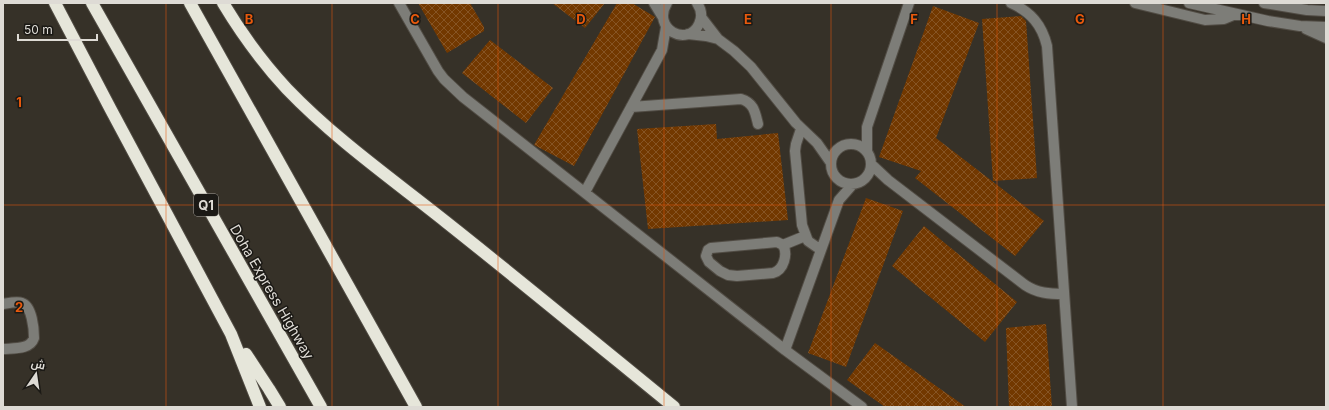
<svg xmlns="http://www.w3.org/2000/svg" width="1329" height="410" font-family="Inter,Cairo,sans-serif">
	<style>
		.building { fill: url(#building-cross-hatch) }
		.lines { fill: none; stroke-linecap: round; stroke-linejoin: round }
		.minor-casing { stroke: #514c44; stroke-width: 12 }
		.highway-casing { stroke: #514c44; stroke-width: 14 }
		.minor { stroke: #7d7d78; stroke-width: 10 }
		.highway { stroke: #e6e6da; stroke-width: 12 }
		.grid { fill: none; stroke: #e8590c; stroke-width: 1; stroke-opacity: 0.55 }
		.labels { text-anchor: middle; stroke-width: 3; stroke-linejoin: round; paint-order: stroke }
		.shield { fill: #1b1915; stroke: #a4a19b; stroke-width: 1 }
		.shield-label { font-size: 13px; font-weight: bold; fill: #dedbd5 }
		.street-label { font-size: 14px; fill: #dedbd5; stroke: #1b1915 }
		.grid-label { font-size: 13px; text-anchor: middle; font-weight: bold; fill: #e8590c; stroke: #1b1915; stroke-width: 3; stroke-linejoin: round; paint-order: stroke }
	</style>
	<defs>
		<pattern id="building-cross-hatch" width="8" height="8" patternUnits="userSpaceOnUse"><rect width="8" height="8" fill="#723800"/><path d="M0 0l8 8M0 8l8-8" fill="none" stroke="#865424"/></pattern>
	</defs>
	<rect width="100%" height="100%" fill="#363128"/>
	<path class="building" d="M418,3H470L484,27V31L447,53Z
		M552,3H605L585,28Z
		M617,3H632L655,17L574,166L534,145Z
		M933,6L979,23L936,138L1044,221L1015,256L915,178L921,171L879,157Z
		M1021,16L1026,21L1037,178L993,181L982,19Z
		M490,40L553,88L526,123L462,73Z
		M716,124L717,139L778,133L788,220L648,229L637,129Z
		M866,198L903,211L846,367L808,353Z
		M924,226L1017,302L985,342L892,266Z
		M1046,324L1052,407H1009L1006,328Z
		M875,343L966,407H885L847,380Z"/>
	<g class="lines">
		<g class="minor-casing">
			<path id="minor" d="M399,3L438,71L444,79L463,97L785,350L862,407
				M654,3L662,16
				M667,3C651,29 688,48 699,24C703,16 701,9 697,3
				M1011,3C1031,12 1042,25 1047,46L1072,407
				M1135,3L1205,20L1224,19L1236,14
				M1189,3L1268,21L1300,26L1326,27
				M1264,3L1307,10L1326,11
				M701,17L718,39L734,51L751,67L796,123L817,143L831,163
				M1306,29L1326,38
				M688,34L706,36L718,39
				M631,107L741,99C754,103 755,112 758,124
				M801,129L796,144L795,151L802,225L808,241L821,250
				M831 164a20 20 0 1 1 40 0a20 20 0 1 1-40 0Z
				M867,151V127L909,3
				M872,165L888,180L1025,285C1037,293 1049,294 1064,294
				M585,192L662,50L666,27
				M777,242L783,245C788,254 784,270 773,273L737,276L728,275L720,271L709,262L706,256L708,250L711,248Z
				M783,245L805,236
				M3,304C9,303 17,301 22,303C32,306 34,329 34,338C30,350 13,348 3,349
				M785,350L839,200L853,184"/>
		</g>
		<g class="highway-casing">
			<path id="highway" d="M55,3L110,108L231,334L260,407
				M92,3L321,407
				M190,3L416,407
				M223,3C241,33 263,63 287,89C335,139 392,179 446,222C523,283 598,345 674,407
				M246,354L269,389L280,407"/>
		</g>
		<use href="#minor" class="minor"/>
		<use href="#highway" class="highway"/>
	</g>
	<path class="grid" d="M166,3V407M332,3V407M498,3V407M664,3V407M831,3V407M997,3V407M1163,3V407M3,205H1326"/>
	<g class="labels">
		<rect class="shield" x="194" y="194" width="24" height="22" rx="3"/>
		<g class="shield-label">
			<text x="206" y="210">Q1</text>
		</g>
		<g class="street-label">
			<text transform="translate(272 292) rotate(60)" y="5">Doha Express Highway</text>
		</g>
	</g>
	<g class="grid-label">
		<text x="249" y="24">B</text>
		<text x="415" y="24">C</text>
		<text x="581" y="24">D</text>
		<text x="748" y="24">E</text>
		<text x="914" y="24">F</text>
		<text x="1080" y="24">G</text>
		<text x="1246" y="24">H</text>
		<text x="19" y="107">1</text>
		<text x="19" y="312">2</text>
	</g>
	<rect width="1329" height="410" fill="none" stroke="#dedbd5" stroke-width="8"/>
	<g transform="translate(36 374) rotate(13)" stroke="#1b1915" stroke-width="3" paint-order="stroke">
	<path d="M0-3L7 15L0 10L-7 15Z" fill="#dedbd5"/>
	<text y="-6" font-size="11" font-weight="bold" text-anchor="middle" fill="#dedbd5">ش</text>
	</g>
	<path d="M18 34v6h79v-6" fill="none" stroke="#dedbd5" stroke-width="2"/>
	<text x="24" y="34" font-size="12" fill="#dedbd5" stroke="#1b1915" stroke-width="3" paint-order="stroke">50 m</text>
</svg>
